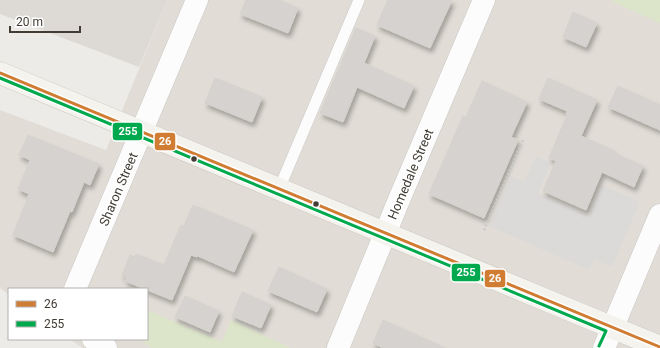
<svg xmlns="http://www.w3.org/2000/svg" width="660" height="348" font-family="Roboto,sans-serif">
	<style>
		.residential { fill: #e1ddd6 }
		.industrial { fill: #dddad6 }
		.green { fill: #dce5ca }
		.parking { fill: #dcdad8 }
		.building { fill: #d5d2cf; stroke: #d5d2ce; filter: url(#shadow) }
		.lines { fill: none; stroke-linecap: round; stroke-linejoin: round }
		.lane-casing { stroke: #c9c7c4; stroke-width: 12 }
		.street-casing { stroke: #c9c7c4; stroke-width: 23 }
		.secondary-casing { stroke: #ccc7bf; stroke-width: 23 }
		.path { stroke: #cbcac6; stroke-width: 2.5; stroke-dasharray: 2 2; stroke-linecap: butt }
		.lane { stroke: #fcfcfc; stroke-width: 11 }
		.street { stroke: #fcfcfc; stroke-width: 22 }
		.secondary { stroke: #f5f3ee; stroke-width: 22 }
		.bus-1-casing { stroke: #fff; stroke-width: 6 }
		.bus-2-casing { stroke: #fff; stroke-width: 6 }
		.bus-1 { stroke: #d07c32; stroke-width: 3 }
		.bus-2 { stroke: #00a94e; stroke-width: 3 }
		.bus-dot { fill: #423c35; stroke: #fff; stroke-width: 1.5 }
		.labels { text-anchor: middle; stroke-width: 3; stroke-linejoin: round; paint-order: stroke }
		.street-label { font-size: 13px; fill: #423c35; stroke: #fff }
		.line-badge { stroke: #fff; stroke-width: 1.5 }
		.badge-label { font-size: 11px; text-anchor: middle; font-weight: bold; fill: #fff }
	</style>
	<defs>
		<filter id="shadow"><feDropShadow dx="2.5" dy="4.5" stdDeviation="2" flood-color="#0004"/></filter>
	</defs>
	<rect width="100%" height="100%" fill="#edebe8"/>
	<path class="residential" d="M167,0H660V348H83L69,339H147V289H9V295L0,288V110L106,150Z"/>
	<path class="industrial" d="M0,0H167L139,67L0,14Z"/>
	<path class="green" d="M613,0H660V23L613,2Z
		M147,310L222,342L231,320L291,348H152L139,339H147Z"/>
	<path class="parking" d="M536,156L551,163L538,193L589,216L602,185L640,202L612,267L594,259L589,270L489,226L511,176L524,182Z"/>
	<path class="building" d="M246,0H279L298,8L288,33L240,14Z
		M388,0H452L430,48L377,25Z
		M573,12L597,23L586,47L563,37Z
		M356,28L375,36L364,63L414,86L404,108L357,87L343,122L320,113Z
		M215,78L262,97L252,122L205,103Z
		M548,78L597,100L581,136L613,150L612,152L643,166L634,187L602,172L586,210L543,191L556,161L549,158L567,115L566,114L567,111L539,99Z
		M482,81L527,102L511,137L518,140L484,218L429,194L463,116L466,117Z
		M618,86L660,105V130L608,107Z
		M28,135L99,164L90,185L84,182L72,212L70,211L53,252L13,235L29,194L18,189L30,160L19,155Z
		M193,205L253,230L234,272L198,256L197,257L191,255L172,300L125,281L127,277L122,276L130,255L135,257L136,254L164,265L181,225L184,226Z
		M279,267L327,289L317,312L268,291Z
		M242,292L271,305L261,328L232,316Z
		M185,296L219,311L210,332L175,317Z
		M383,320L445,348H383L373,343Z"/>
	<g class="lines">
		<g class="lane-casing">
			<path id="lane" d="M279,189L359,0"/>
		</g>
		<g class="street-casing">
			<path id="street" d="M75,289L197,0
				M93,339L106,348
				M338,348L401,195L484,0
				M604,348L660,215"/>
		</g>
		<g class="secondary-casing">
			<path id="secondary" d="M0,73L594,320L660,347"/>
		</g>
		<path class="path" d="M484,230L523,140"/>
		<use href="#lane" class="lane"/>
		<use href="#street" class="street"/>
		<use href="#secondary" class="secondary"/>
		<g class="bus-1-casing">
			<path id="bus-1" d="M0,73L660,347"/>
		</g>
		<g class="bus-2-casing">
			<path id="bus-2" d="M0,78L606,331L599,346"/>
		</g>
		<use href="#bus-1" class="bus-1"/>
		<use href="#bus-2" class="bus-2"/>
	</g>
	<g class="bus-dot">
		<circle cx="194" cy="159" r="3.5"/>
		<circle cx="316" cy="204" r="3.5"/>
	</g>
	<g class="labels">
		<g class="street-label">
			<text transform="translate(410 174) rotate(-67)" y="5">Homedale Street</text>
			<text transform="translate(118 189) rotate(-67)" y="5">Sharon Street</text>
		</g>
	</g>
	<g class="line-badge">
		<rect x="112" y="122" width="31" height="19" rx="4" fill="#00a94e"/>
		<rect x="154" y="132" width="22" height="19" rx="4" fill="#d07c32"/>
		<rect x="451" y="263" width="30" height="19" rx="4" fill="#00a94e"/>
		<rect x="484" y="269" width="22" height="19" rx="4" fill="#d07c32"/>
	</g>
	<g class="badge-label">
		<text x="128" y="135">255</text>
		<text x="165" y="145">26</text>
		<text x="466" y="276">255</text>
		<text x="495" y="282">26</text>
	</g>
	<rect x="8" y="288" width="140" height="52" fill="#ffffff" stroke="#b3b1ae"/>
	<rect x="16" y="301" width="20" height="6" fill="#d07c32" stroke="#b3b1ae"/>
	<text x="44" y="308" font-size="12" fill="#423c35">26</text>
	<rect x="16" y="321" width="20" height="6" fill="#00a94e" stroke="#b3b1ae"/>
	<text x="44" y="328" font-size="12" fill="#423c35">255</text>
	<path d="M10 26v6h70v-6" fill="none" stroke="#423c35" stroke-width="2"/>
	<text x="16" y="26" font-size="12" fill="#423c35" stroke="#ffffff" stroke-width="3" paint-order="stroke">20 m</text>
</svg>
